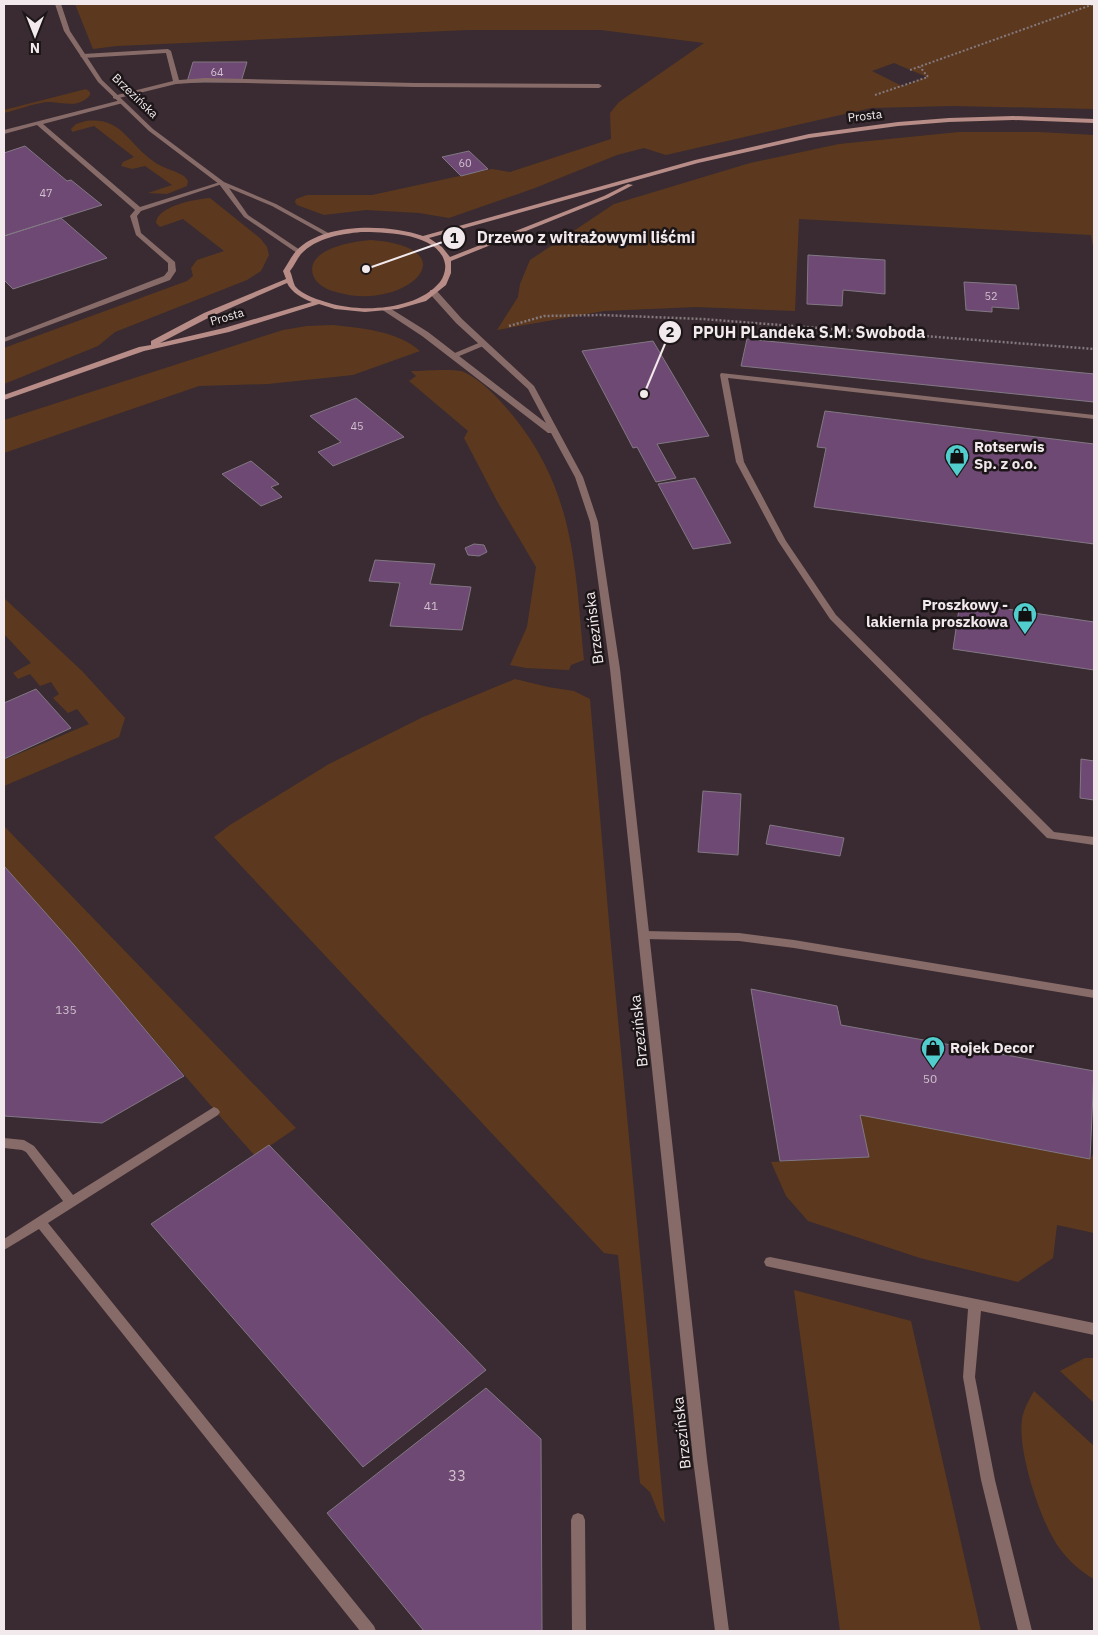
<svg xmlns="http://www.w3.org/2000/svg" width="1098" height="1635" font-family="'IBM Plex Sans',sans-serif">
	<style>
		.green { fill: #5c391e; fill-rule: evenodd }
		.building { fill: #6e4973; stroke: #827884 }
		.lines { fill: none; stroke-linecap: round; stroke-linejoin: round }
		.path-far1 { stroke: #85797e; stroke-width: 2; stroke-dasharray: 2 2; stroke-linecap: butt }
		.path { stroke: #85797e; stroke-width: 2.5; stroke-dasharray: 2 2; stroke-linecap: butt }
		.lane { fill: #876b68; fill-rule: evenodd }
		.street { fill: #876b68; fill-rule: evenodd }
		.secondary { fill: #b88c87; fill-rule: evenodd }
		.labels { text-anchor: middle; stroke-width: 5; stroke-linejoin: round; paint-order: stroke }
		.far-number-label { font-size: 11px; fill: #d1c1ce }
		.far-street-label { font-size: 12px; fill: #f2e9ec; stroke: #1c1618 }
		.number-label { font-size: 12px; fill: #d1c1ce }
		.poi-label { font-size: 15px; font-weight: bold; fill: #f2e9ec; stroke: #1c1618; text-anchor: start }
		.street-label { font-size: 15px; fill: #f2e9ec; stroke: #1c1618 }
		.near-number-label { font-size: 15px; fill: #d1c1ce }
		.leader { fill: none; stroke: #f2e9ec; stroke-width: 2 }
		.callout-dot { fill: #f2e9ec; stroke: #1c1618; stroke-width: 2 }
		.mark-label { font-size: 15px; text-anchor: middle; font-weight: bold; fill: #111 }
		.callout-label { font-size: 16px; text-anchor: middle; font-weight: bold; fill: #f2e9ec; stroke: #1c1618; stroke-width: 5; stroke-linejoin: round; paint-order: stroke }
	</style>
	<rect width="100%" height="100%" fill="#392b31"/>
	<path class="green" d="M75,4H1094V109L953,106L871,108L666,155L644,148L617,155L535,188L449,218L419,213L366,210L324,215L297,205L295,202L296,199L307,195H372L492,169L510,172L611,139L610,113L619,102L704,43L601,30H468L117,46L93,49ZM894,63L927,77L902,86L872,71Z
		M86,89L90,92V95C78,110 61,101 46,102C32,104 17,110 4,113V110Z
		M86,121C122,117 127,143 153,161C162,168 174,170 184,176L188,181L187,186L167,194L148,193L172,185L145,166L132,169L121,166L123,162L134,157L94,126L72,132L71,129L76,124Z
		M959,132H1038L1094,135V252L1091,235L799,219L795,311L696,307L604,311L497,330L518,297L520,284L530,260L614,204L750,163L839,144Z
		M210,198L261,239L267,247L269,255L261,271L247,280L115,332L98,346L4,384V348L187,281L193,276L191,268L197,260L224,251L183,219L160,227L156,223C157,206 196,199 210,198Z
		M371,240C473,248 405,313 336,292C327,290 316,284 313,275C305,249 354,241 371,240Z
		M332,325C361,328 398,331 420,351L353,375L268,384L199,386L4,453V420L283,330L307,326Z
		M411,371C422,371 456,368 464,372C483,381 501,401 514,417C575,493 575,568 584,660L571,665L569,670L526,668L510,665L527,627L536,567L497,501L464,438L468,431L409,381L416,376Z
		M4,598L82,671L125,718L119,737L4,786V760L89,724L77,709L68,713L53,698L59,694L51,682L40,686L30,674L18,679L13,673L31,663L4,634Z
		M515,679L548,687L574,691L590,699L610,934L665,1523L660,1517L650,1492L640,1483L618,1255L604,1253L214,837L230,825L329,764L423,717Z
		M4,826L296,1128L255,1156C170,1060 89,962 4,866Z
		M860,1115L1090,1159L1094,1153V1233L1057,1225L1053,1258L1018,1282L920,1258L808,1221L786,1196L771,1162L868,1157Z
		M794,1290L911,1321L981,1631H840Z
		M1085,1358H1094V1403L1060,1371Z
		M1034,1391L1094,1446V1579C1081,1572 1069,1561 1060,1549C1041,1524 1017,1450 1022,1419C1024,1408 1029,1400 1034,1391Z"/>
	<path class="building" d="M193,62H247L241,82H187Z
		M25,146L67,181L71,180L102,205L4,236V153Z
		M469,151L488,169L461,176L442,157Z
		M61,218L107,258L13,289L4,280V236Z
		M808,255L885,260V294L843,290L842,306L807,304Z
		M964,282L1016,285L1019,309L992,307V312L966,310Z
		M747,339L1094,374V402L741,366Z
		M653,341L709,436L657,444L676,478L656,482L637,447L633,448L582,351Z
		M356,398L404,437L333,466L318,452L341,442L310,416Z
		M825,411L1094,444V544L814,507L826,448L817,447Z
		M251,461L279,484L271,487L282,497L261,506L222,474Z
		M695,478L731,543L693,549L658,484Z
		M474,544L484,545L487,552L479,556L468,555L465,548Z
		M375,560L435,564L430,584L471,587L462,630L390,626L400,583L369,581Z
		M960,602L1094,622V670L953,649Z
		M36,689L71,728L4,759V703Z
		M1081,759L1094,761V800L1080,798Z
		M703,791L741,794L738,855L698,852Z
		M770,825L844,838L840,856L766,844Z
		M4,866L74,945L184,1076L102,1123L4,1116Z
		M751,989L837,1006L841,1025L1094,1071L1090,1159L860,1115L869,1157L780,1161Z
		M269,1145L486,1370L363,1467L151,1224Z
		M486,1388L541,1439L542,1631H424L327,1513Z"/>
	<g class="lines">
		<path class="path-far1" d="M910,70L1094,4
			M875,95L928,77L920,67"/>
		<path class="path" d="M509,326L544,316L601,315L702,319L1094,349"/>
		<path class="lane" d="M168,49L171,51L179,80L205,78L415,83L599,84L602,86L599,88L415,87L205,82L176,84L115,99L113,98V96L173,81L166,53L83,58L80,56L83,54Z
			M121,100L123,101V103L43,124L140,207L220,182L225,183L141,211L137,216L141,233L175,262L176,271L170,280L4,342V338L164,276L168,271V263L136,235L130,216L135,210L37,125L4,134V130Z
			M481,342H484L488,344L457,357H451L450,355Z
			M721,373L1094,415V419L728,378L744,462L786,541L836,615L1054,832L1094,837V845L1047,838L830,619L778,541L736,462L720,375Z
			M644,931L739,933L794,940L1094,990V998L794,948L739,941L644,939L640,938L639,935L640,932Z
			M214,1107L218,1109L220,1112L218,1115L48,1223L374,1626L376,1631H360L39,1229L4,1250V1239L63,1201L26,1152L22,1150L4,1148V1138L24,1140L34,1146L73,1195Z
			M770,1257L1094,1323V1335L981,1311L975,1377L995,1480L1032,1631H1018L981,1480L963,1377L968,1309L770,1267L766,1266L764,1262L766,1258Z
			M578,1513L583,1515L585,1520L586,1631H572L571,1520L573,1515Z"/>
		<path class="street" d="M55,4H61L70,31L102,80L153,129L224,182L276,204L332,235V237H328L272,206L229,188L248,215L303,252L297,253L244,217L219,184L149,131L98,82L64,31Z
			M430,290H436L462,319L534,386L583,477L598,522L620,669L707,1459L729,1631H715L693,1459L610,669L590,522L575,477L551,433H548L422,336L381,309L388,307L428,332L546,423L528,389L456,323L430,294Z"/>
		<path class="secondary" d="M1013,116L1094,119V123L1013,120L949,122L898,126L809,138L698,163L429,238L442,247L450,257L604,196L628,184L633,185L608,198L451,261V273L446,285L426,301L398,309L365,312L335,309L319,304L229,332L144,351L4,400V395L139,347L151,345V341L204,313L286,279L283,271C287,265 291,257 296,251C323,222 388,224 423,236L695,160L809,134L898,122L949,118ZM361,232C384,232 440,233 445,264C446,269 444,277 440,282C417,310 362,313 329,303C319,300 302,295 295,286C293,282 292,275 290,271C294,266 297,259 301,254C316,238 341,234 361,232ZM287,283C291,292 303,299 312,302L224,328L160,343L210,317Z"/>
	</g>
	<defs>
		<g id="shop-pin" transform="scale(1.25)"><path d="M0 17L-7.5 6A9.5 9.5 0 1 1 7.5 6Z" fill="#52cdce" stroke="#1c1618"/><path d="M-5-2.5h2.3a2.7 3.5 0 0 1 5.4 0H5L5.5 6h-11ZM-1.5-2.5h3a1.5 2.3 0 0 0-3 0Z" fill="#111"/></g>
	</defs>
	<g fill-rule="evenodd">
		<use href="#shop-pin" x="957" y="456"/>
		<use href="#shop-pin" x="1025" y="614"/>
		<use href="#shop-pin" x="933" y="1048"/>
	</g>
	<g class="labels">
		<g class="far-number-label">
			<text x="217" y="76">64</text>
			<text x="465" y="167">60</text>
			<text x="46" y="197">47</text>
			<text x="991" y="300">52</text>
			<text x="357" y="430">45</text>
		</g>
		<g class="far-street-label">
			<text transform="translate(135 96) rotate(44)" y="4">Brzezińska</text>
			<text transform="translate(865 116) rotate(-7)" y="4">Prosta</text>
			<text transform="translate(227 317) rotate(-16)" y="4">Prosta</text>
		</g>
		<g class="number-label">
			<text x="431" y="610">41</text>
			<text x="66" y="1014">135</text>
			<text x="930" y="1083">50</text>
		</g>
		<g class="poi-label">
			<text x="974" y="452">Rotserwis<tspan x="974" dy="17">Sp. z o.o.</tspan></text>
			<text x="1008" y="610" text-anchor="end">Proszkowy -<tspan x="1008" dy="17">lakiernia proszkowa</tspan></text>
			<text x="950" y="1053">Rojek Decor</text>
		</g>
		<g class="street-label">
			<text transform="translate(594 628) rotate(-97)" y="5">Brzezińska</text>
			<text transform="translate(639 1031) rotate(-96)" y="5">Brzezińska</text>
			<text transform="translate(682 1433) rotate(-96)" y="5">Brzezińska</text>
		</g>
		<g class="near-number-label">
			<text x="457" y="1481">33</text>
		</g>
	</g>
	<path class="leader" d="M366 269L454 238M644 394L670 332"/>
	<g class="callout-dot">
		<circle cx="366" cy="269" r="5"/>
		<circle cx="644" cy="394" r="5"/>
		<circle cx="454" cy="238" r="12"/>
		<circle cx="670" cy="332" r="12"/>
	</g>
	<g class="mark-label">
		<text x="454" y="243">1</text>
		<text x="670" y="337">2</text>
	</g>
	<g class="callout-label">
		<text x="586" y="243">Drzewo z witrażowymi liśćmi</text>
		<text x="809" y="338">PPUH PLandeka S.M. Swoboda</text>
	</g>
	<rect width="1098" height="1635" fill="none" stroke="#f2e9ec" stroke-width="10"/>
	<g transform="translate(35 35) rotate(180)" stroke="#1c1618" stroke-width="4" paint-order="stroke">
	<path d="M0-4L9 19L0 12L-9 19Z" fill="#f2e9ec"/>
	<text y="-8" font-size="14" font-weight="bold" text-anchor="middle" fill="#f2e9ec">N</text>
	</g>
</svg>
